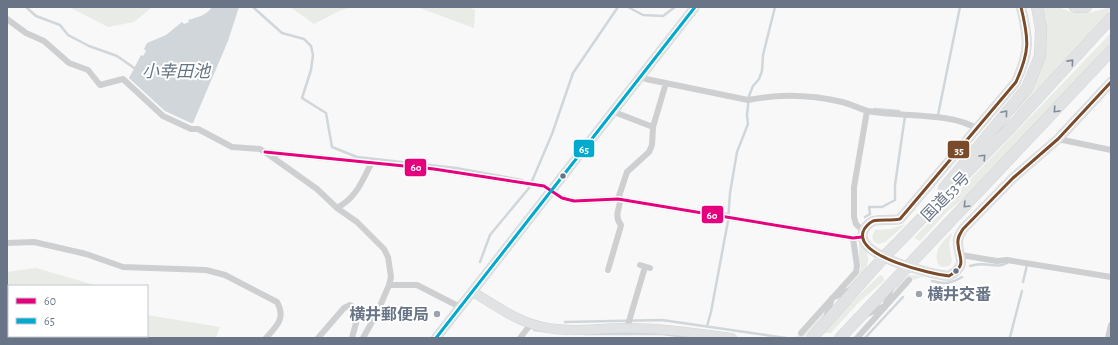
<svg xmlns="http://www.w3.org/2000/svg" width="1118" height="345" font-family="'Alegreya Sans','Noto Sans JP',sans-serif">
	<style>
		.green { fill: #e8ebe6 }
		.water { fill: #d0d6da }
		.lines { fill: none; stroke-linecap: round; stroke-linejoin: round }
		.stream { stroke: #d0d6da; stroke-width: 2.5 }
		.secondary-casing { stroke: #d4d5d6; stroke-width: 10 }
		.highway-casing { stroke: #d4d4d5; stroke-width: 12 }
		.street { stroke: #cecfd1; stroke-width: 6 }
		.secondary { stroke: #e1e2e3; stroke-width: 9 }
		.highway { stroke: #e1e2e3; stroke-width: 11 }
		.bus-1-casing { stroke: #fff; stroke-width: 6 }
		.bus-2-casing { stroke: #fff; stroke-width: 6 }
		.bus-3-casing { stroke: #fff; stroke-width: 6 }
		.bus-1 { stroke: #e5007d; stroke-width: 3 }
		.bus-2 { stroke: #00a9ce; stroke-width: 3 }
		.bus-3 { stroke: #7a4b2a; stroke-width: 3 }
		.oneway { stroke: #818b99 }
		.bus-dot { fill: #697587; stroke: #fff; stroke-width: 1.5 }
		.poi-dot { fill: #9ba3af; stroke: #fff; stroke-width: 1.5 }
		.labels { text-anchor: middle; stroke-width: 4; stroke-linejoin: round; paint-order: stroke }
		.street-label { font-size: 16px; fill: #697587; stroke: #fff }
		.poi-label { font-size: 16px; font-weight: bold; fill: #697587; stroke: #fff; text-anchor: start }
		.water-label { font-size: 17px; font-style: italic; fill: #657682; stroke: #fff }
		.line-badge { stroke: #fff; stroke-width: 1.5 }
		.badge-label { font-size: 11px; text-anchor: middle; font-weight: bold; fill: #fff }
	</style>
	<rect width="100%" height="100%" fill="#f8f8f8"/>
	<path class="green" d="M69,7H152L134,22L108,27Z
		M290,7H352L339,11L314,24Z
		M417,7H468L475,10L474,28Z
		M1040,7H1058L1073,13H1088L1111,7V9L1015,114L1012,112L1043,59Z
		M1111,33V44L971,192L947,212L920,241L914,238Z
		M906,224L885,242L878,244L874,242L872,237L875,230L890,229Z
		M951,233L952,234L949,243L952,262L949,266L941,267L938,264C933,250 942,243 951,233Z
		M859,241C878,258 864,281 845,289L861,269L859,257Z
		M36,268L98,286H9V336H147V315L220,327L216,338H7V272Z
		M880,275L883,276L884,281L860,301L831,333H825V328Z
		M909,275L924,276L913,280L909,277L891,295L897,286Z
		M828,307C824,319 812,330 803,338H795Z"/>
	<path class="water" d="M212,7H239L228,41L193,123H191L165,111L129,78L141,55L143,56L146,51L144,49L147,43L166,35L182,22L184,24L189,22L188,20C198,17 207,15 212,7Z"/>
	<g class="lines">
		<path class="stream" d="M26,7L36,16L60,25L68,35L89,46L117,56L137,70
			M628,7L643,15L663,16L675,7
			M254,8L282,33L304,39L311,46L313,55L311,70L302,98L326,113L332,147L357,157L456,168L522,180
			M874,109L899,111
			M938,115L960,7
			M705,210L727,214
			M865,217L870,214L869,207H882L895,200V185L905,116
			M480,262L490,235L529,188L552,134L573,73L618,7
			M970,266C986,260 995,270 1007,263
			M932,281C944,284 951,284 962,277
			M1023,282L1027,265
			M565,322L662,320L786,338
			M707,326L711,312L728,221L730,193L737,152L748,124L747,115L749,96L753,86L759,79L762,71L763,55L775,7
			M534,330L575,334
			M584,334H662L695,338
			M1010,337L1022,291
			M865,338L903,297"/>
		<g class="secondary-casing">
			<path id="secondary" d="M1021,7C1029,40 1030,51 1016,82L900,219C891,221 881,219 873,221C869,223 864,228 863,232C856,257 931,274 949,276C968,265 959,259 958,244C957,238 960,234 963,229L1013,178L1058,139L1111,82
				M473,292C495,305 517,322 543,327C570,333 599,328 626,328C661,328 697,333 732,338
				M436,338L695,7"/>
		</g>
		<g class="highway-casing">
			<path id="highway" d="M1075,7H1086
				M944,188L1027,88L1040,56L1041,29L1037,7
				M812,338L884,257L1013,125L1111,18
				M840,338L1111,51"/>
		</g>
		<path class="street" d="M7,19L26,33L44,41L69,63L88,70L100,85L123,79L163,116L191,129H198L232,147L260,149L265,152L317,189L337,208L357,222L384,249L388,257L391,277L389,285L377,313L363,338
			M642,76L646,79L748,100C778,94 812,95 842,102C851,104 860,109 868,111C897,117 954,112 977,129
			M614,112L653,127
			M1058,139L1111,150
			M265,152L434,169L544,186L562,198L574,201L618,199L853,238L862,237
			M618,199L627,172L649,152L652,145L653,127L666,83
			M337,208C357,197 362,181 372,162
			M863,231L856,224L854,217V187L867,111
			M7,243L34,242L86,254L123,267L206,270L225,275L277,302C286,318 277,326 266,338
			M961,255L997,261L1007,260L1111,277
			M640,265L650,268
			M608,270L620,229L621,225C614,217 619,208 621,199
			M389,285H417L460,307
			M865,315L885,306L891,288
			M826,318L832,298L852,289
			M627,328L645,267
			M801,333L856,272L857,266L853,238
			M318,338L344,308L350,305L357,309L359,312L352,338
			M520,338L531,324
			M857,338L909,280
			M1108,338L1111,325"/>
		<use href="#secondary" class="secondary"/>
		<use href="#highway" class="highway"/>
		<g class="bus-1-casing">
			<path id="bus-1" d="M265,152L434,169L544,186L562,198L574,201L618,199L853,238L862,237"/>
		</g>
		<g class="bus-2-casing">
			<path id="bus-2" d="M436,338L695,7"/>
		</g>
		<g class="bus-3-casing">
			<path id="bus-3" d="M1021,7C1029,40 1030,51 1016,82L900,219C891,221 881,219 873,221C869,223 864,228 863,232C856,257 931,274 949,276C968,265 959,259 958,244C957,238 960,234 963,229L1013,178L1058,139L1111,82"/>
		</g>
		<use href="#bus-1" class="bus-1"/>
		<use href="#bus-2" class="bus-2"/>
		<use href="#bus-3" class="bus-3"/>
	</g>
	<defs><path id="oneway-chevron" d="M-2-3.5L2.5 0L-2 3.5" fill="none" stroke-width="1.6" stroke-linecap="round" stroke-linejoin="round"/></defs>
	<g class="oneway">
		<use href="#oneway-chevron" transform="translate(1071 62) rotate(-48)"/>
		<use href="#oneway-chevron" transform="translate(1056 110) rotate(133)"/>
		<use href="#oneway-chevron" transform="translate(1005 113) rotate(-50)"/>
		<use href="#oneway-chevron" transform="translate(983 157) rotate(-46)"/>
		<use href="#oneway-chevron" transform="translate(966 205) rotate(134)"/>
	</g>
	<g class="bus-dot">
		<circle cx="563" cy="176" r="3.5"/>
		<circle cx="956" cy="271" r="3.5"/>
	</g>
	<g class="poi-dot">
		<circle cx="919" cy="294" r="4"/>
		<circle cx="437" cy="314" r="4"/>
	</g>
	<g class="labels">
		<g class="street-label">
			<text transform="translate(945 196) rotate(-46)" y="6">国道53号</text>
		</g>
		<g class="poi-label">
			<text x="927" y="300">横井交番</text>
			<text x="429" y="320" text-anchor="end">横井郵便局</text>
		</g>
		<g class="water-label">
			<text x="176" y="77">小幸田池</text>
		</g>
	</g>
	<g class="line-badge">
		<rect x="573" y="139" width="22" height="19" rx="4" fill="#00a9ce"/>
		<rect x="947" y="140" width="23" height="19" rx="4" fill="#7a4b2a"/>
		<rect x="404" y="158" width="23" height="19" rx="4" fill="#e5007d"/>
		<rect x="701" y="205" width="23" height="19" rx="4" fill="#e5007d"/>
	</g>
	<g class="badge-label">
		<text x="584" y="153">65</text>
		<text x="959" y="154">35</text>
		<text x="416" y="171">60</text>
		<text x="712" y="219">60</text>
	</g>
	<rect width="1118" height="345" fill="none" stroke="#697587" stroke-width="16"/>
	<rect x="8" y="285" width="140" height="52" fill="#ffffff" stroke="#c3c8cf"/>
	<rect x="16" y="298" width="20" height="6" fill="#e5007d" stroke="#c3c8cf"/>
	<text x="44" y="305" font-size="12" fill="#697587">60</text>
	<rect x="16" y="318" width="20" height="6" fill="#00a9ce" stroke="#c3c8cf"/>
	<text x="44" y="325" font-size="12" fill="#697587">65</text>
</svg>
